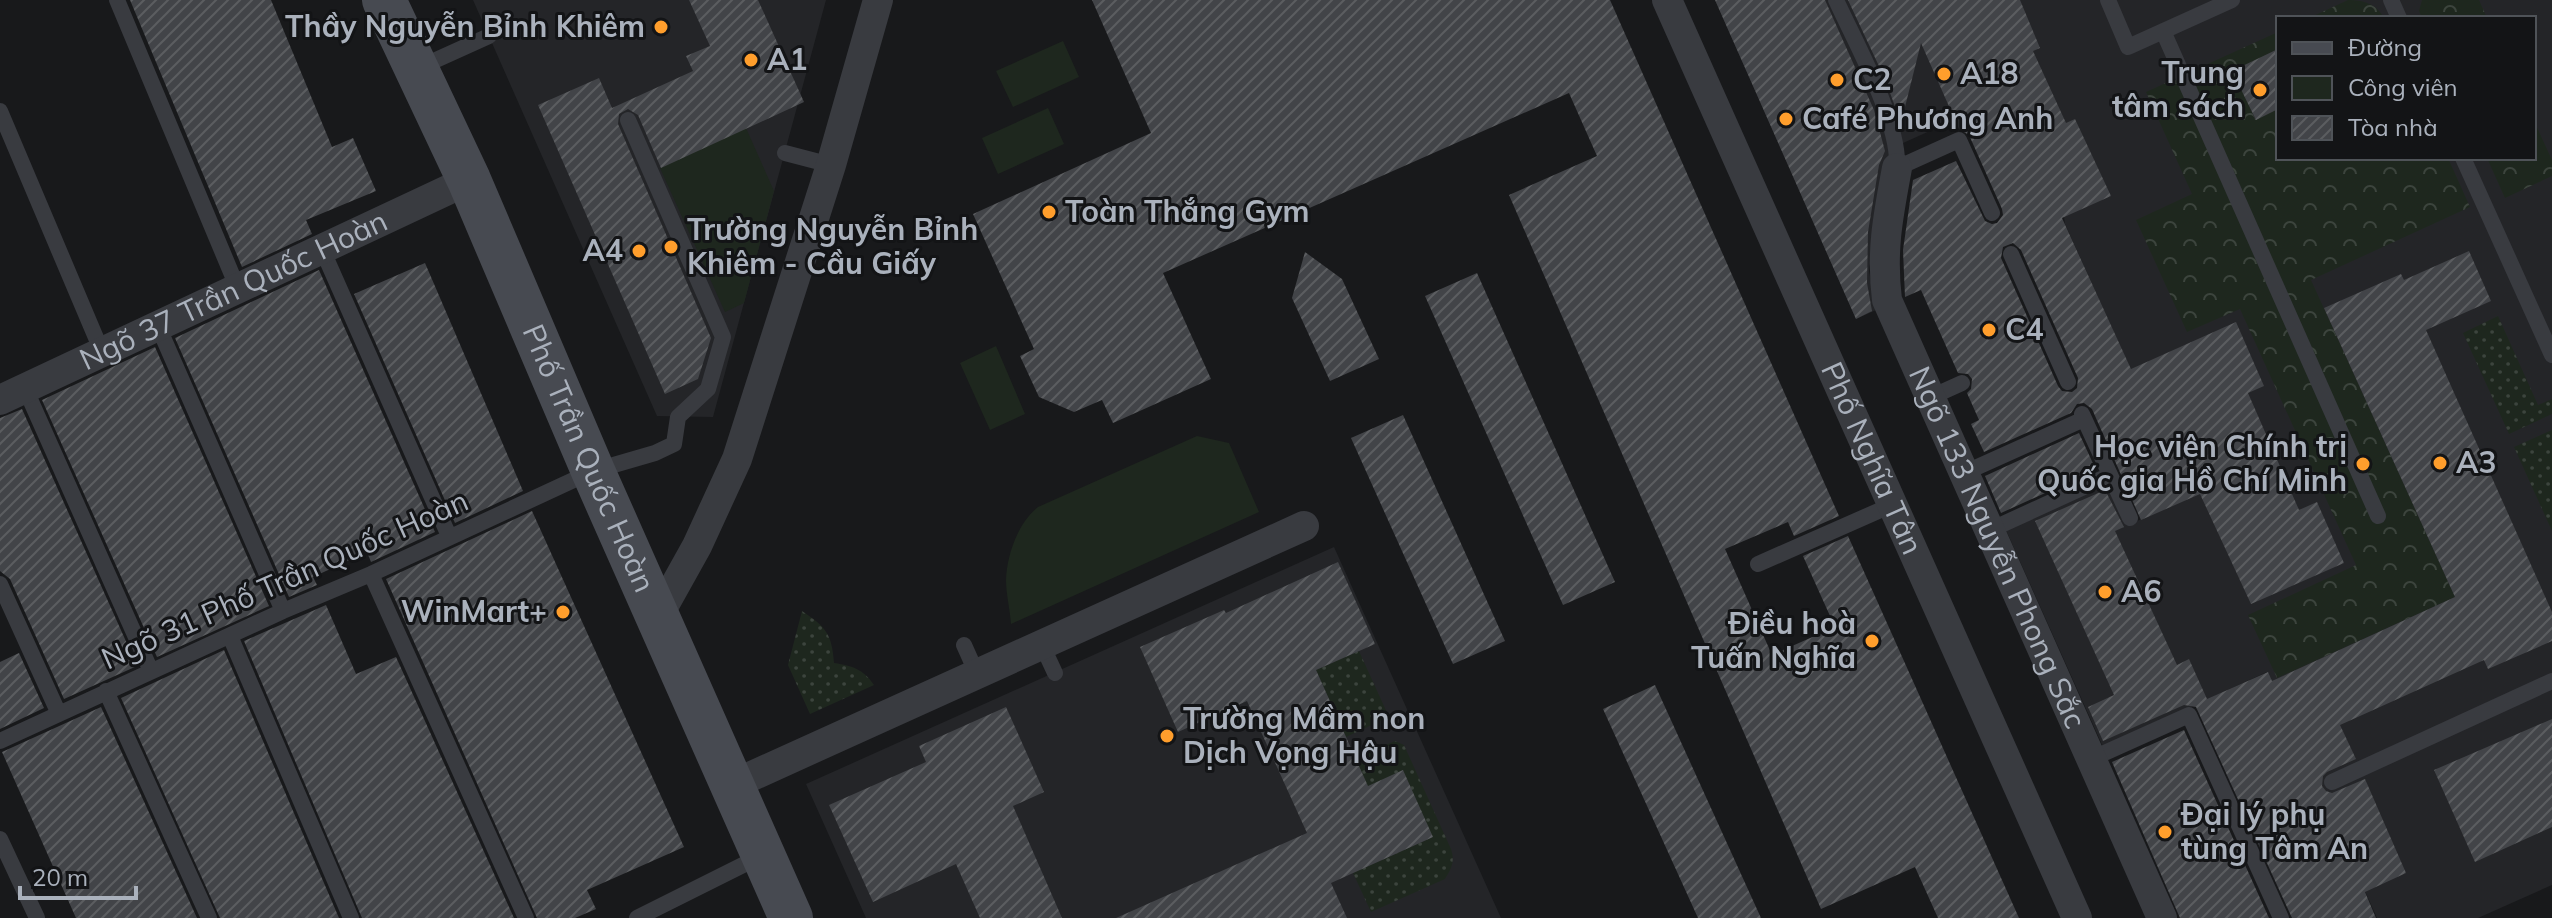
<svg xmlns="http://www.w3.org/2000/svg" width="2552" height="918" font-family="Mulish,sans-serif">
	<style>
		.built { fill: #242528; fill-rule: evenodd }
		.grass { fill: url(#grass-dots) }
		.forest { fill: url(#forest-crowns) }
		.green { fill: #1e271e }
		.building { fill: url(#building-hatch); fill-rule: evenodd }
		.lines { fill: none; stroke-linecap: round; stroke-linejoin: round }
		.lane { stroke: #393b40; stroke-width: 16 }
		.street { stroke: #393b40; stroke-width: 30 }
		.secondary { stroke: #474a51; stroke-width: 44 }
		.poi-dot { fill: #ff9e2c; stroke: #131416; stroke-width: 3 }
		.labels { text-anchor: middle; stroke-width: 6; stroke-linejoin: round; paint-order: stroke }
		.poi-label { font-size: 30px; font-weight: bold; fill: #aab1bc; stroke: #131416; text-anchor: start }
		.street-label { font-size: 30px; fill: #aab1bc; stroke: #131416 }
	</style>
	<defs>
		<pattern id="grass-dots" width="8" height="8" patternUnits="userSpaceOnUse" patternTransform="scale(2)"><rect width="8" height="8" fill="#1e271e"/><path d="M2 2h.1M6 6h.1" fill="none" stroke="#3c443d" stroke-width="1.8" stroke-linecap="round"/></pattern>
		<pattern id="forest-crowns" width="20" height="18" patternUnits="userSpaceOnUse" patternTransform="scale(2)"><rect width="20" height="18" fill="#1e271e"/><path d="M2 6a3 3 0 1 1 6 0M12 15a3 3 0 1 1 6 0" fill="none" stroke="#3c443d"/></pattern>
		<pattern id="building-hatch" width="6" height="6" patternUnits="userSpaceOnUse" patternTransform="scale(2)"><rect width="6" height="6" fill="#424448"/><path d="M-1 1l2-2M0 6l6-6M5 7l2-2" fill="none" stroke="#5b5d60"/></pattern>
	</defs>
	<rect width="100%" height="100%" fill="#18191b"/>
	<path class="built" d="M473,0H826L713,417L657,416Z
		M1715,0H2552V885L2478,918H2377L2267,672L2103,747L2005,528L2108,481L2128,525L2189,498L2065,224L2045,79L1892,148L1875,227L1869,271L1876,310L1856,319ZM2278,18H2534V158H2278Z
		M1334,547L1501,918H866L806,784Z"/>
	<path class="grass" d="M2498,316L2538,405L2552,399V414L2509,434L2463,333Z
		M2552,430V531L2514,447Z
		M802,611C826,627 832,634 834,663C853,666 863,669 874,685L810,714L788,665Z
		M1359,651L1389,717L1346,737L1316,670Z
		M1395,741L1404,745L1451,849C1455,861 1452,868 1445,879L1371,912L1353,873L1433,837L1334,802L1320,773Z"/>
	<path class="forest" d="M2348,0C2363,0 2377,4 2384,18H2309Z
		M2422,0H2479L2487,18H2422L2419,11Z
		M2278,32V49L2233,71L2255,119L2278,109V158H2448L2470,207L2311,280L2455,597L2277,678L2248,615L2356,565L2240,309L2187,332L2136,220L2192,194L2146,92Z
		M2534,121L2552,160V176L2505,198L2487,158H2534Z"/>
	<path class="green" d="M1063,41L1079,77L1013,107L996,71Z
		M1048,108L1064,144L998,174L982,138Z
		M746,128L774,191L744,303L725,312L660,168Z
		M996,346L1025,414L990,430L960,363Z
		M1197,436L1229,443L1259,512L1011,624C1010,609 1006,594 1006,580C1007,554 1018,523 1038,507Z"/>
	<path class="building" d="M130,0H271L332,147L353,138L376,191L306,220L312,234L242,267Z
		M689,0H758L804,102L661,168L638,115L628,109L619,114L618,124L711,338L698,379L665,394L538,105L599,78L612,108L693,71L686,56L710,46Z
		M1092,0H1610L1839,516L1794,536L1788,522L1725,549L1772,655L1835,627L1803,556L1848,536L2019,918H1938L1915,867L1821,909L1509,195L1597,156L1569,93L1163,273L1211,379L1113,423L1102,400L1074,412L1039,397L1020,356L1034,349L973,214L1151,133Z
		M1715,0H1825L1874,110L1885,151L1879,165L1868,232L1867,283L1872,311L1856,319Z
		M1848,0H2020L2040,48L2033,51L2066,123L2075,119L2111,196L2062,218L2131,369L2236,322L2264,386L2248,393L2299,510L2317,502L2344,563L2251,604L2200,494L2141,520L2092,409L2084,403L2077,404L2071,413L1984,452L1971,424L1979,420L1967,393L1971,389L1972,379L1968,374L1958,373L1921,290L1905,297L1903,250L1913,180L1956,161L1985,221L1992,224L1997,223L2003,215L2002,209L1969,135L1959,129L1921,43L1901,123L1885,79ZM2013,243L2021,250L2078,378L2077,388L2072,392L2062,391L2058,386L2001,258L2003,247Z
		M2278,49V109L2256,120L2232,71Z
		M2469,251L2491,301L2426,330L2552,612V641L2488,669L2484,660L2340,725L2356,759L2327,772L2323,776L2322,786L2326,791L2332,793L2365,779L2406,873L2365,892L2376,918H2292L2196,707L2184,705L2103,741L2088,707L2114,695L2035,521L2105,490L2124,527L2115,531L2177,665L2189,659L2207,699L2268,672L2272,681L2455,597L2324,308L2401,274L2404,280Z
		M1305,252L1342,279L1379,359L1330,381L1292,298Z
		M425,263L523,491L455,523L354,294Z
		M319,270L435,532L371,562L367,552L313,577L317,585L289,597L175,338Z
		M1477,273L1615,582L1563,605L1425,296Z
		M155,347L269,606L157,657L42,400Z
		M22,409L137,666L64,699L10,579L0,571V418Z
		M1403,415L1505,641L1453,664L1351,438Z
		M2079,433L2096,470L2001,513L1985,476Z
		M532,511L684,847L587,890L596,909L575,918H537L386,579Z
		M1338,562L1375,644L1316,670L1368,786L1403,770L1433,837L1331,883L1347,918H1116L1307,833L1247,701L1178,732L1140,647L1224,610L1226,613Z
		M326,605L356,674L396,657L514,918H362L244,641Z
		M224,650L339,918H220L121,698Z
		M19,653L44,708L0,729V662Z
		M1655,685L1761,918H1698L1603,709Z
		M101,707L197,918H76L2,752Z
		M1006,707L1044,792L1013,806L1062,918H980L956,864L873,902L829,805L926,762L919,746Z
		M2552,719V827L2475,862L2434,770Z
		M2184,730L2269,918H2180L2112,762Z"/>
	<g class="lines">
		<path class="lane" d="M117,0L238,289
			M1836,0C1856,44 1900,122 1897,168L1959,140L1992,213
			M2108,0L2128,47L2232,0
			M2391,0L2399,18
			M2163,31L2378,516
			M416,69L489,36
			M0,111L102,352
			M785,153L831,165
			M2463,158L2552,355
			M322,249L449,536
			M2011,254L2068,382
			M158,326L283,611
			M25,388L151,671
			M1931,397L1962,383
			M2082,414L2130,518
			M1964,473L2084,419
			M1990,530L2110,475
			M1758,564L1892,505
			M371,574L526,918
			M0,584L59,714
			M230,636L351,918
			M964,645L977,674
			M1042,645L1055,673
			M106,691L209,918
			M0,741L283,611L371,574L593,471L655,453L674,444L678,417L708,389L723,337L628,120
			M2091,759L2189,715L2281,918
			M2332,782L2552,681
			M0,839L37,918
			M637,918L761,856"/>
		<g class="street">
			<path id="s1" d="M1667,0L2077,918"/>
			<path id="s2" d="M1897,168C1888,216 1881,251 1887,300L2162,918"/>
			<path id="s3" d="M0,400L469,180"/>
			<path d="M658,616L697,546L737,459L831,165L878,0"/>
			<path d="M732,785L1304,526"/>
		</g>
		<path class="secondary" id="s4" d="M384,0L469,180L593,471L791,918"/>
	</g>
	<g class="poi-dot">
		<circle cx="661" cy="27" r="8"/>
		<circle cx="751" cy="60" r="8"/>
		<circle cx="1944" cy="74" r="8"/>
		<circle cx="1837" cy="80" r="8"/>
		<circle cx="2260" cy="90" r="8"/>
		<circle cx="1786" cy="119" r="8"/>
		<circle cx="1049" cy="212" r="8"/>
		<circle cx="671" cy="247" r="8"/>
		<circle cx="639" cy="251" r="8"/>
		<circle cx="1989" cy="330" r="8"/>
		<circle cx="2440" cy="463" r="8"/>
		<circle cx="2363" cy="464" r="8"/>
		<circle cx="2105" cy="592" r="8"/>
		<circle cx="563" cy="612" r="8"/>
		<circle cx="1872" cy="641" r="8"/>
		<circle cx="1167" cy="736" r="8"/>
		<circle cx="2165" cy="832" r="8"/>
	</g>
	<g class="labels">
		<g class="poi-label">
			<text x="645" y="37" text-anchor="end">Thầy Nguyễn Bỉnh Khiêm</text>
			<text x="767" y="70">A1</text>
			<text x="2244" y="83" text-anchor="end">Trung<tspan x="2244" dy="34">tâm sách</tspan></text>
			<text x="1960" y="84">A18</text>
			<text x="1853" y="90">C2</text>
			<text x="1802" y="129">Café Phương Anh</text>
			<text x="1065" y="222">Toàn Thắng Gym</text>
			<text x="687" y="240">Trường Nguyễn Bỉnh<tspan x="687" dy="34">Khiêm - Cầu Giấy</tspan></text>
			<text x="623" y="261" text-anchor="end">A4</text>
			<text x="2005" y="340">C4</text>
			<text x="2347" y="457" text-anchor="end">Học viện Chính trị<tspan x="2347" dy="34">Quốc gia Hồ Chí Minh</tspan></text>
			<text x="2456" y="473">A3</text>
			<text x="2121" y="602">A6</text>
			<text x="547" y="622" text-anchor="end">WinMart+</text>
			<text x="1856" y="634" text-anchor="end">Điều hoà<tspan x="1856" dy="34">Tuấn Nghĩa</tspan></text>
			<text x="1183" y="729">Trường Mầm non<tspan x="1183" dy="34">Dịch Vọng Hậu</tspan></text>
			<text x="2181" y="825">Đại lý phụ<tspan x="2181" dy="34">tùng Tâm An</tspan></text>
		</g>
		<g class="street-label">
			<text dy="10" stroke="none"><textPath href="#s3" startOffset="258">Ngõ 37 Trần Quốc Hoàn</textPath></text>
			<text dy="10" stroke="none"><textPath href="#s4" startOffset="502">Phố Trần Quốc Hoàn</textPath></text>
			<text dy="10" stroke="none"><textPath href="#s1" startOffset="502">Phố Nghĩa Tân</textPath></text>
			<text dy="10" stroke="none"><textPath href="#s2" startOffset="404">Ngõ 133 Nguyễn Phong Sắc</textPath></text>
			<text transform="translate(285 580) rotate(-24)" y="10">Ngõ 31 Phố Trần Quốc Hoàn</text>
		</g>
	</g>
	<rect x="2276" y="16" width="260" height="144" fill="#131416" stroke="#4f5358" stroke-width="2"/>
	<rect x="2292" y="42" width="40" height="12" fill="#474a51" stroke="#4f5358" stroke-width="2"/>
	<text x="2348" y="56" font-size="24" fill="#aab1bc">Đường</text>
	<rect x="2292" y="76" width="40" height="24" fill="#1e271e" stroke="#4f5358" stroke-width="2"/>
	<text x="2348" y="96" font-size="24" fill="#aab1bc">Công viên</text>
	<rect x="2292" y="116" width="40" height="24" fill="url(#building-hatch)" stroke="#4f5358" stroke-width="2"/>
	<text x="2348" y="136" font-size="24" fill="#aab1bc">Tòa nhà</text>
	<path d="M20 886v12h116v-12" fill="none" stroke="#aab1bc" stroke-width="4"/>
	<text x="32" y="886" font-size="24" fill="#aab1bc" stroke="#131416" stroke-width="6" paint-order="stroke">20 m</text>
</svg>
